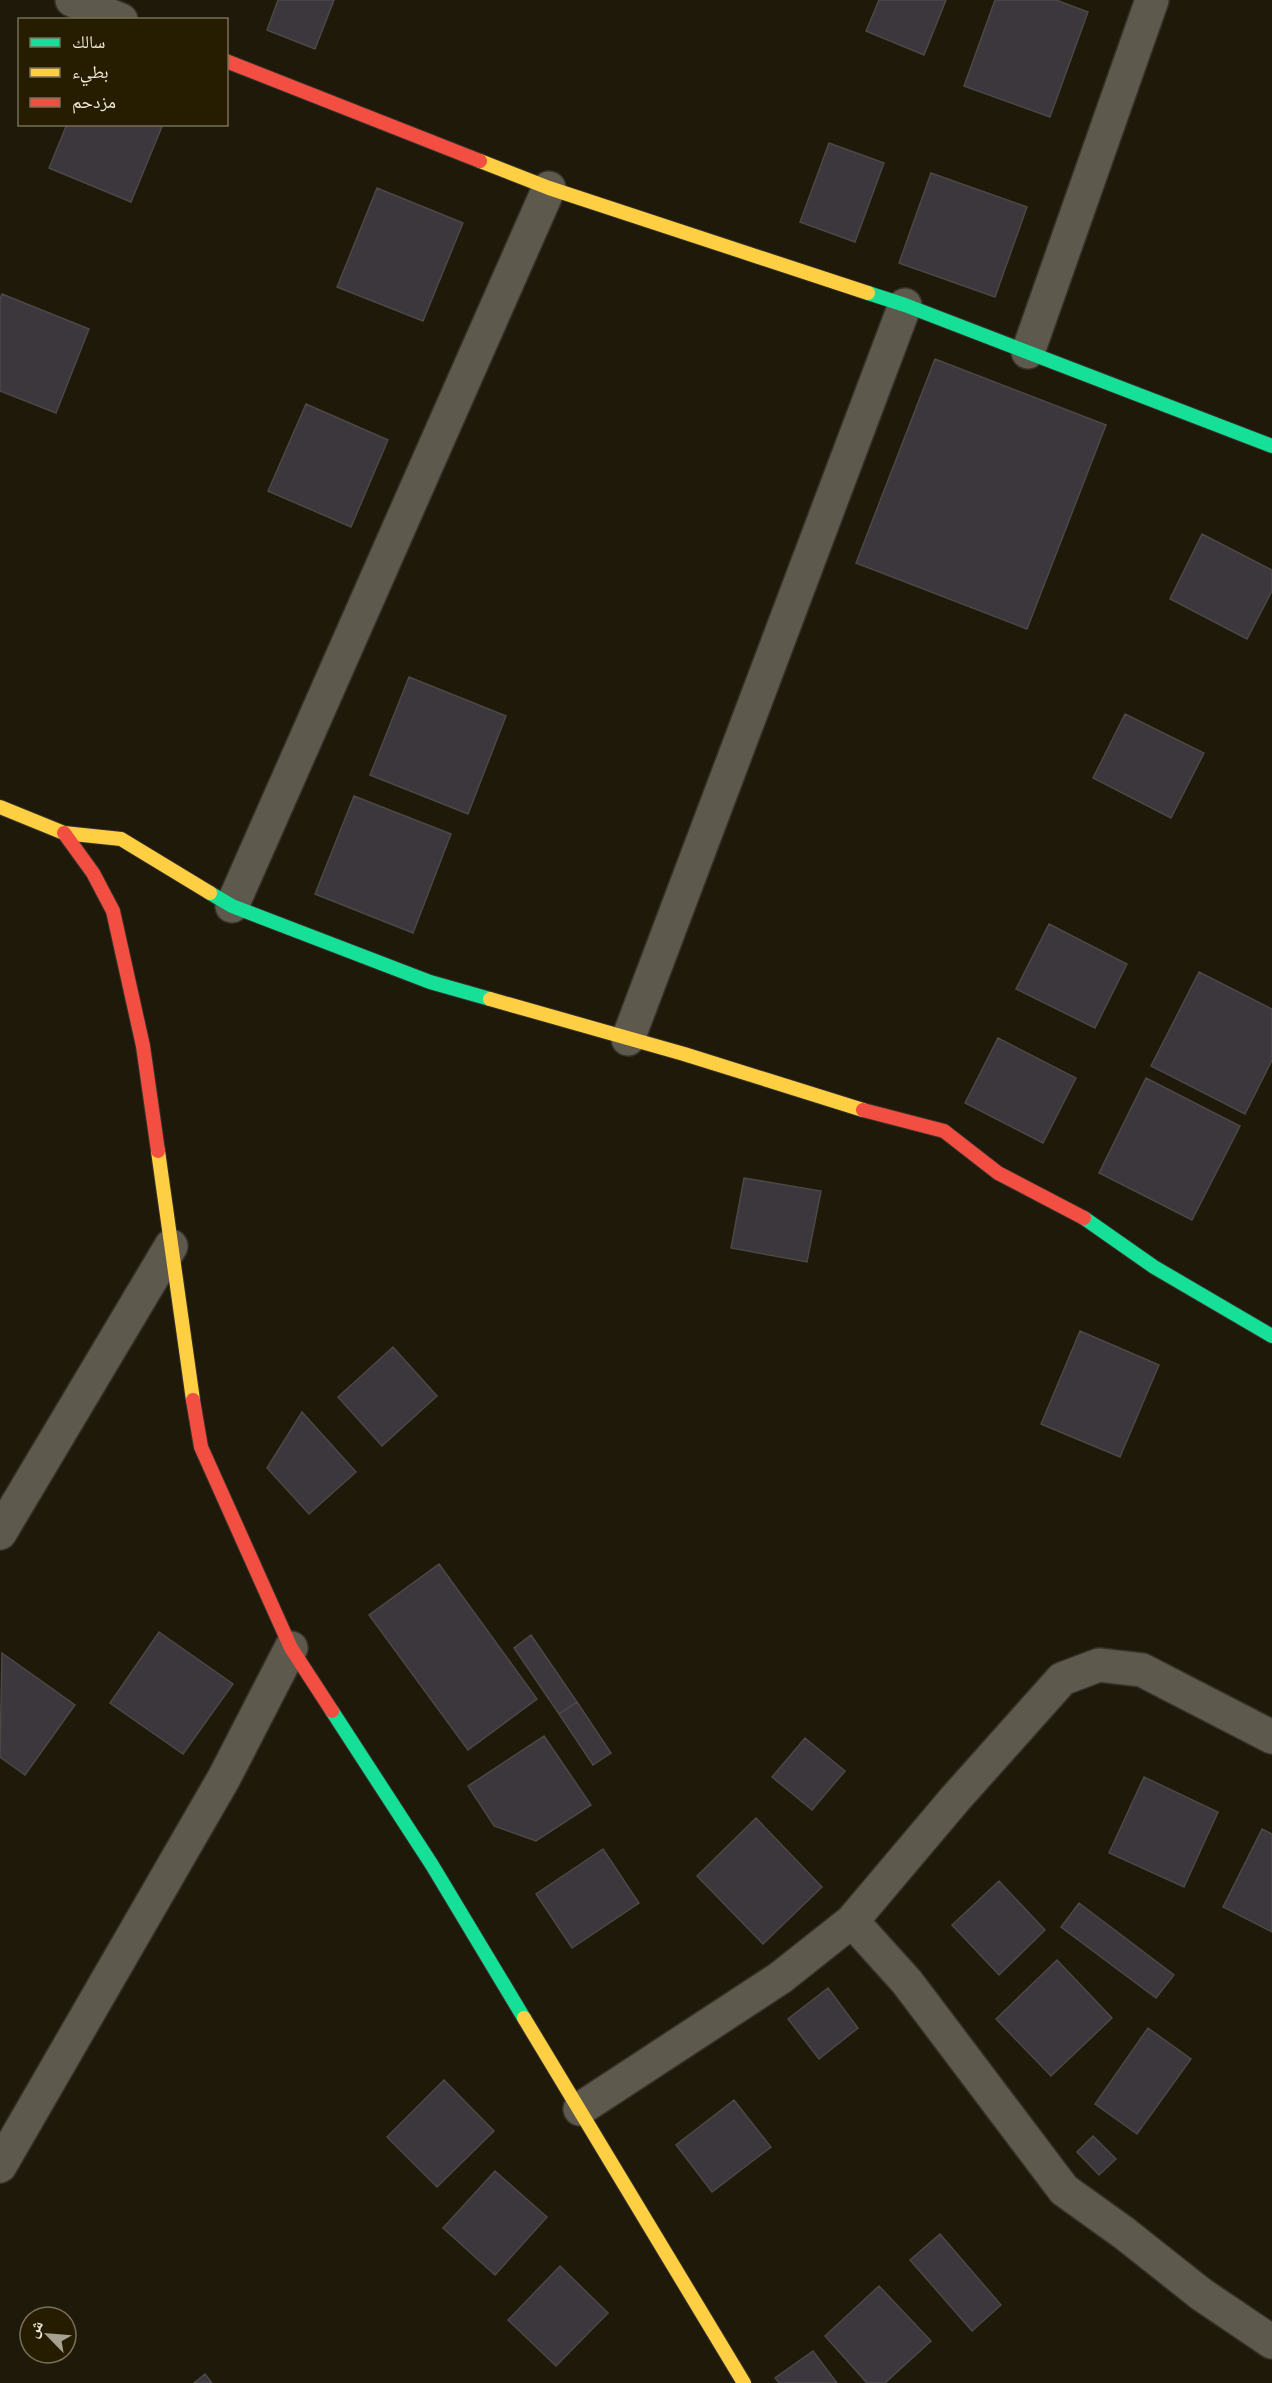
<svg xmlns="http://www.w3.org/2000/svg" width="1272" height="2383" font-family="'Source Sans 3','Noto Naskh Arabic',sans-serif">
	<style>
		.building { fill: #3b373c; stroke: #4b4847; stroke-width: 1.5 }
		.lines { fill: none; stroke-linecap: round; stroke-linejoin: round }
		.street-casing { stroke: #363229; stroke-width: 36 }
		.fast-casing { stroke: #363229; stroke-width: 16 }
		.slow-casing { stroke: #363229; stroke-width: 16 }
		.jam-casing { stroke: #363229; stroke-width: 16 }
		.street { stroke: #5d594d; stroke-width: 33 }
		.fast { stroke: #16e098; stroke-width: 14 }
		.slow { stroke: #ffcf43; stroke-width: 14 }
		.jam { stroke: #f24e42; stroke-width: 14 }
	</style>
	<rect width="100%" height="100%" fill="#1e1909"/>
	<path class="building" d="M278,0H334L315,49L267,30Z
		M879,0H946L924,55L866,31Z
		M995,0H1056L1088,12L1050,117L964,86Z
		M67,124H163L131,202L49,168Z
		M829,143L884,163L855,242L800,222Z
		M931,173L1027,207L995,297L899,263Z
		M377,188L463,223L423,321L337,287Z
		M2,294L89,329L56,413L0,391V299Z
		M935,359L1106,425L1027,629L856,563Z
		M306,404L388,440L351,527L268,491Z
		M1202,534L1272,570V591L1247,639L1170,599Z
		M409,677L506,716L468,814L370,775Z
		M1125,714L1204,753L1171,818L1093,778Z
		M354,796L451,834L413,933L315,894Z
		M1049,924L1127,964L1095,1028L1016,989Z
		M1199,972L1272,1009V1060L1245,1114L1151,1066Z
		M998,1038L1076,1078L1043,1143L965,1103Z
		M1146,1078L1240,1126L1192,1220L1099,1173Z
		M744,1178L821,1191L807,1262L731,1248Z
		M1080,1331L1159,1365L1120,1457L1041,1424Z
		M393,1347L437,1396L382,1446L338,1397Z
		M302,1412L356,1472L309,1514L267,1468Z
		M439,1564L537,1699L468,1750L369,1615Z
		M159,1632L233,1684L183,1754L110,1703Z
		M531,1635L577,1702L559,1714L514,1648Z
		M2,1653L75,1705L25,1775L0,1757Z
		M577,1702L611,1753L593,1765L559,1714Z
		M544,1736L591,1805L536,1841L494,1826L468,1786Z
		M805,1738L845,1771L812,1810L772,1777Z
		M1144,1777L1218,1812L1184,1887L1109,1853Z
		M756,1818L822,1887L763,1944L697,1876Z
		M1262,1829L1272,1834V1932L1223,1907Z
		M603,1849L639,1903L572,1948L536,1894Z
		M999,1881L1045,1930L999,1975L952,1925Z
		M1079,1903L1174,1975L1156,1998L1061,1927Z
		M1057,1960L1112,2018L1051,2076L996,2019Z
		M828,1988L858,2028L819,2059L788,2019Z
		M1148,2028L1191,2059L1137,2134L1095,2104Z
		M444,2080L494,2131L437,2187L387,2137Z
		M734,2100L771,2147L712,2192L676,2145Z
		M1093,2136L1116,2159L1099,2175L1077,2152Z
		M495,2171L547,2217L495,2275L443,2228Z
		M940,2234L1001,2305L972,2331L910,2260Z
		M560,2266L608,2313L556,2366L508,2320Z
		M879,2286L931,2341L885,2383H867L825,2336Z
		M813,2351L837,2383H779L775,2378Z
		M205,2374L212,2383H194Z"/>
	<g class="lines">
		<g class="street-casing">
			<path id="street" d="M72,0L121,20
				M1028,352L1152,0
				M232,906L549,188
				M628,1039L905,305
				M0,1533L171,1246
				M852,1921L907,1982L1064,2190L1124,2233L1201,2294L1272,2342
				M580,2109L780,1978L852,1921L955,1799L1062,1679L1099,1665L1142,1670L1272,1737
				M0,2166L224,1778L291,1648"/>
		</g>
		<g class="fast-casing">
			<path id="fast" d="M868,293L905,305L1272,446
				M210,893L232,906L430,982L490,999
				M1084,1218L1154,1267L1272,1336
				M332,1711L432,1865L524,2018"/>
		</g>
		<g class="slow-casing">
			<path id="slow" d="M480,161L549,188L868,293
				M0,807L64,833L121,839L210,893
				M490,999L684,1054L863,1110
				M158,1151L193,1400
				M524,2018L744,2383"/>
		</g>
		<g class="jam-casing">
			<path id="jam" d="M226,61L480,161
				M64,833L93,873L113,911L143,1046L158,1151
				M863,1110L944,1131L998,1173L1084,1218
				M193,1400L201,1447L291,1648L332,1711"/>
		</g>
		<use href="#street" class="street"/>
		<use href="#fast" class="fast"/>
		<use href="#slow" class="slow"/>
		<use href="#jam" class="jam"/>
	</g>
	<rect x="18" y="18" width="210" height="108" fill="#261d01" stroke="#776f58" stroke-width="1.5"/>
	<rect x="30" y="38" width="30" height="9" fill="#16e098" stroke="#776f58" stroke-width="1.5"/>
	<text x="72" y="48" font-size="18" fill="#f0eada">سالك</text>
	<rect x="30" y="68" width="30" height="9" fill="#ffcf43" stroke="#776f58" stroke-width="1.5"/>
	<text x="72" y="78" font-size="18" fill="#f0eada">بطيء</text>
	<rect x="30" y="98" width="30" height="9" fill="#f24e42" stroke="#776f58" stroke-width="1.5"/>
	<text x="72" y="108" font-size="18" fill="#f0eada">مزدحم</text>
	<g transform="translate(48 2335) rotate(295)"><circle r="28" fill="#261d01" stroke="#776f58" stroke-width="1.5"/>
	<path d="M0-4.5L10 22L0 15L-10 22Z" fill="#a6a191"/>
	<text y="-9" font-size="16" font-weight="bold" text-anchor="middle" fill="#f0eada">ش</text>
	</g>
</svg>
